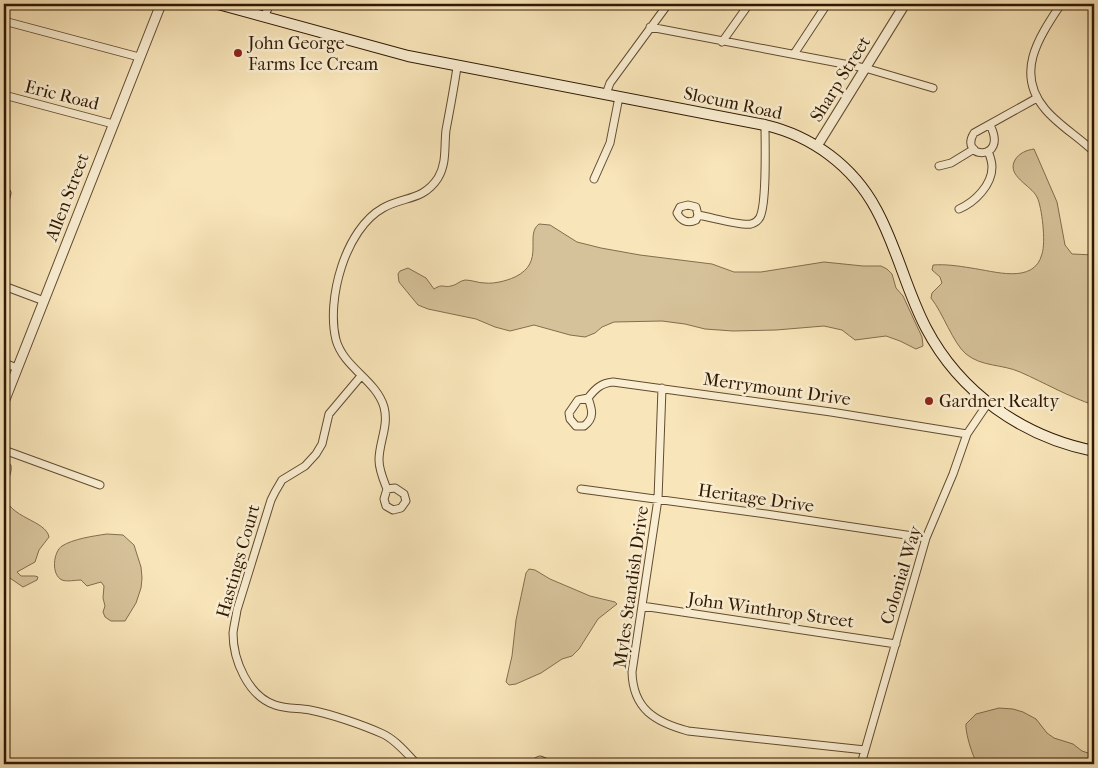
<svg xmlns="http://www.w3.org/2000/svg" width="1098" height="768" font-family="'IM FELL French Canon',serif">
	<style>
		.green { fill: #d6c29a; stroke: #836d4e }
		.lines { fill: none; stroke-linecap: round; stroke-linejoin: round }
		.minor-casing { stroke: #624b30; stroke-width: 9 }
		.tertiary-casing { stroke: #624b30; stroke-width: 11 }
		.secondary-casing { stroke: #301802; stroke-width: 12 }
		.minor { stroke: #faeed2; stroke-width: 7 }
		.tertiary { stroke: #faeed2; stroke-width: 9 }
		.secondary { stroke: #faeed2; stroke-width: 10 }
		.poi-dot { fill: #8f2418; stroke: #faeed2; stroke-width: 2 }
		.labels { text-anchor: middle; stroke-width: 5; stroke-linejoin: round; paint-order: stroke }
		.poi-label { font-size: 18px; fill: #301802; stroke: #faeed2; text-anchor: start }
		.street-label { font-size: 18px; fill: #301802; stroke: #faeed2 }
	</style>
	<rect width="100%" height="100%" fill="#f8e5b9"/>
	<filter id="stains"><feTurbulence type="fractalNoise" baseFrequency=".004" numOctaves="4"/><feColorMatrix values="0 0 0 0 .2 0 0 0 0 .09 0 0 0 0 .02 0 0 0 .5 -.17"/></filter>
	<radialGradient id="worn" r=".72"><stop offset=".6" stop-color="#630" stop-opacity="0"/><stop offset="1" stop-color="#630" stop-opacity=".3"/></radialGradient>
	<path class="green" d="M1034,149L1057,202L1065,245L1072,254L1094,255V405C1069,397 1045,383 1020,372C1002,364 982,367 966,354C953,343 943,313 931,298L932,293L942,283L940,277L932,270L933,265C945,264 959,266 971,268C994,271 1034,285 1042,254C1046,242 1042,207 1037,197C1031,185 1006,176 1015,160C1019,153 1027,150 1034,149Z
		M539,224L550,225L577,242L601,248L640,255L712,264L734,272H761L824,262L863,266H881L887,269L892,274L896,288L903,296L922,337L923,346L916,349L900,341L886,336L855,340L842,330L824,326L776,330L733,331L705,329L685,324L662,321L614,322L602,327L595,333L585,337L570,335L534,325L510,331L495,327L476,319L428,309L418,305L399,282L398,274L400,271L408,268L426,278L434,289C443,283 443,288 451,286C457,285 459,281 465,280C472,280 478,283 485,283C494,284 506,281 515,277C546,262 524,235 539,224Z
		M4,460L11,465C13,476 3,485 5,495C8,518 46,520 49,537L39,550L35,562L17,572L21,576H35L38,577L37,580L23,587L4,574Z
		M107,534L123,535L134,545L141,567L142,578L141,588L136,603L125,621H111L105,617L103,612L105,606L103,598L104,586L101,582L87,586L81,580C76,580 67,582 62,580C51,575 53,552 62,546C73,539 93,536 107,534Z
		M529,569L535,570L550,579L590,596L615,602L617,604L598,619L579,649L572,656L562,659L541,673L516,684L509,685L506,682L512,656L516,620L526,573Z
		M999,708L1013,709L1023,712L1036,719L1047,733L1054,738L1073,744L1082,751L1094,755V764H978C973,759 965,732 966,724L976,714Z"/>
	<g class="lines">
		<g class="minor-casing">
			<path id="minor" d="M1061,4C1040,36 1014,72 1045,109C1058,125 1079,137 1094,152
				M264,17L270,4
				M4,21L139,57
				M650,27L865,68L933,88
				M722,42L749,4
				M794,54L827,4
				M606,94L610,83L668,4
				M4,95L113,124
				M990,125C1009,162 958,159 974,133L1037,98
				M939,166L951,163L974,149
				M594,179L610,143L619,97
				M4,188L7,193L4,206
				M959,209C975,202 992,185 992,167C992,162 990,156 988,151
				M698,215L696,220C688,224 681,221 677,213L680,207L688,205L696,207L698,215C711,217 740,226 751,224C755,223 758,221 760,217C767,202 765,144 765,125
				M4,286L44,301
				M4,363L17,368
				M361,376L329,414L322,444L316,454L305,466L282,480L275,492L271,500L237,610C236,617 234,625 233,633C233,660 248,696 275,705C286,709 298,708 310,710C331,714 363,725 383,734C396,740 407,754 417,764
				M662,388L658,499L632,672C633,709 655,722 688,731L865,750
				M588,398L578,400L569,413L570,419L576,426H584C595,418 592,409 588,398C595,389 601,383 613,382L831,412L967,434
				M4,450L100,485
				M387,489L384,499L386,506L393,510L401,508L406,501L404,494L395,488L387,489C383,479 379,470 379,460C379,442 389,426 384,407C376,380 344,368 336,340C326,300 345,229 383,208C404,196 423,201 438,178C447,163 444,147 446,130C450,109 454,88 457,67
				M581,489L766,514L926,538
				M642,606L896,644
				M425,764H432
				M532,764L540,760L550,764
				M861,764L926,538L953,474L967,434L988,403"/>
		</g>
		<g class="tertiary-casing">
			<path id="tertiary" d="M817,146L905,4
				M4,402L161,4"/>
		</g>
		<g class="secondary-casing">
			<path id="secondary" d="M218,4L408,56L765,125C812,136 853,166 876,209C897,247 906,290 926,328C960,393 1023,437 1094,451"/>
		</g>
		<use href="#minor" class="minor"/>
		<use href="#tertiary" class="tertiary"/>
		<use href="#secondary" class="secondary"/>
	</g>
	<g class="poi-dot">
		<circle cx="238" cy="53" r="5"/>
		<circle cx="929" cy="401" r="5"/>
	</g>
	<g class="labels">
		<g class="poi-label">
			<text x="248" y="49">John George<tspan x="248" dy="21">Farms Ice Cream</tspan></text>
			<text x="939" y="407">Gardner Realty</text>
		</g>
		<g class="street-label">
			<text transform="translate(840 79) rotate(-58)" y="6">Sharp Street</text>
			<text transform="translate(62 95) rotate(14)" y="6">Eric Road</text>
			<text transform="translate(733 103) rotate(12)" y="6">Slocum Road</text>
			<text transform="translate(67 197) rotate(-69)" y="6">Allen Street</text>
			<text transform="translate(777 389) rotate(8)" y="6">Merrymount Drive</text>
			<text transform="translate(756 498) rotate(8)" y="6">Heritage Drive</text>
			<text transform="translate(238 561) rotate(-74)" y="6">Hastings Court</text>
			<text transform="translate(901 575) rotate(-73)" y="6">Colonial Way</text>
			<text transform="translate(631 587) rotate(-82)" y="6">Myles Standish Drive</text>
			<text transform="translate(771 610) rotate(8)" y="6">John Winthrop Street</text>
		</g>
	</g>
	<rect width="1098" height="768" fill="none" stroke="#f8e5b9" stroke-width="20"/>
	<rect x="5" y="5" width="1088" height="758" fill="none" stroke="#301802" stroke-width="2.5"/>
	<rect x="10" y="10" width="1078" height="748" fill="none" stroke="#301802"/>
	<rect width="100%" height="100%" filter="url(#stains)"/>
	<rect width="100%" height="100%" fill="url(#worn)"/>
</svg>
